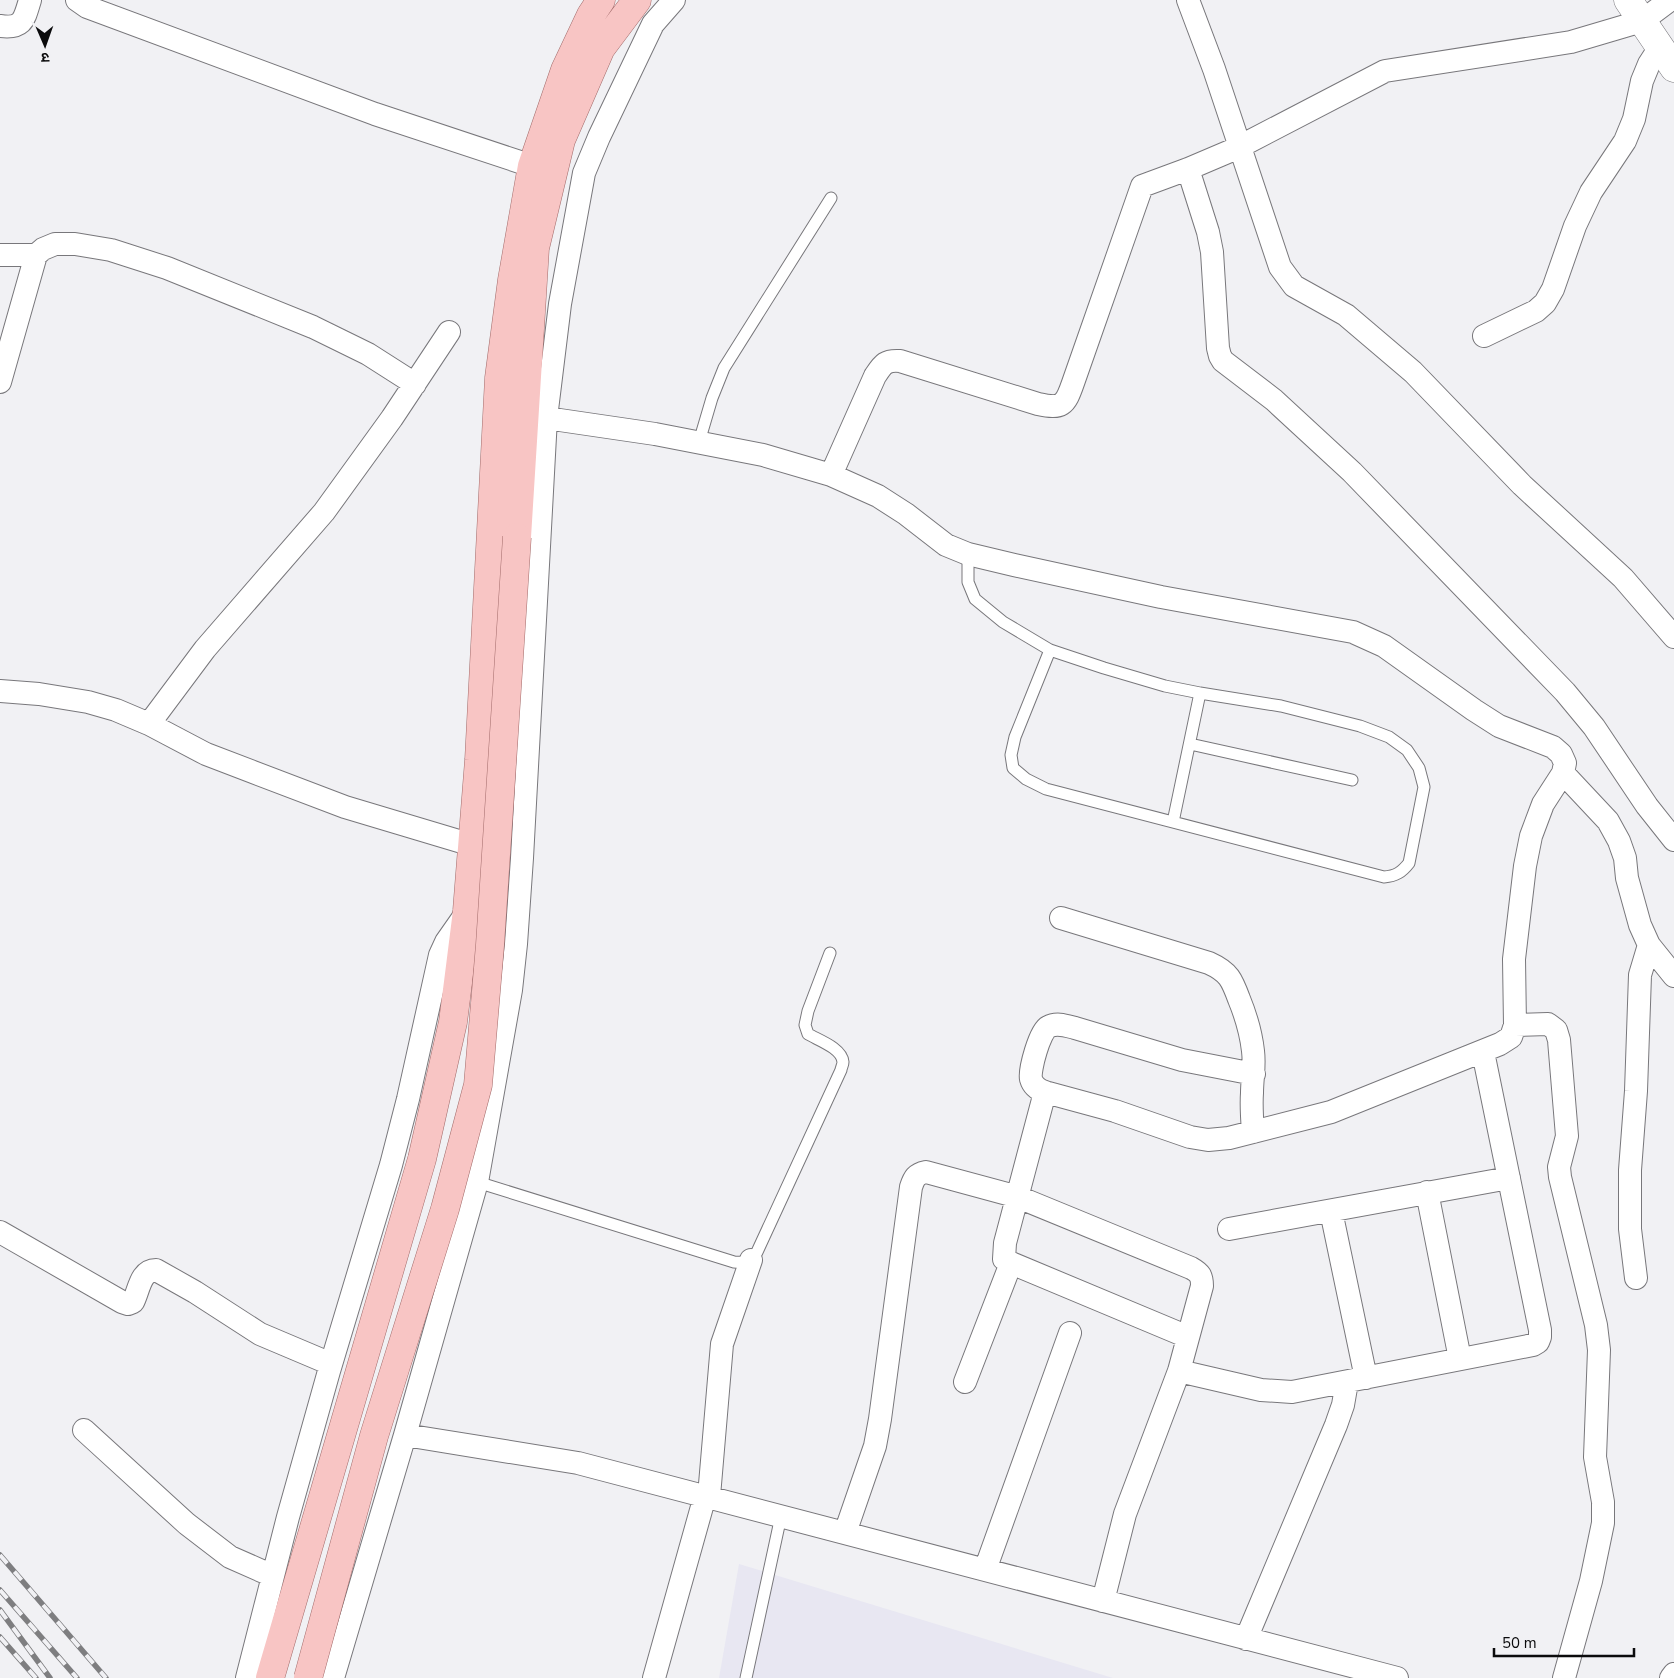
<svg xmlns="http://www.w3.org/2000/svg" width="1674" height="1678" font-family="'Nunito Sans','Noto Sans Devanagari',sans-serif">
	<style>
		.built { fill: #e8e7f2 }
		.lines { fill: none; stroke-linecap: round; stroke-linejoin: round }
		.lane-casing { stroke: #78777b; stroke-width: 13 }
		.street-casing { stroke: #78777b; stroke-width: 24 }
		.secondary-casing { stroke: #78777b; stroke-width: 29 }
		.primary-casing { stroke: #a26b6a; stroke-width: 29 }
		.lane { stroke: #fff; stroke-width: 11 }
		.street { stroke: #fff; stroke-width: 22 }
		.secondary { stroke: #fff; stroke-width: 28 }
		.primary { stroke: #f8c5c4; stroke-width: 28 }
		.rail-casing { stroke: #7e7e80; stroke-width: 5.5 }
		.rail { stroke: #f1f1f4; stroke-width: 4; stroke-dasharray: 11; stroke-linecap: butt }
		.primary-bridge-casing { stroke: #a26b6a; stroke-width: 29; stroke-linecap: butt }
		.primary-bridge { stroke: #f8c5c4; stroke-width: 28 }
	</style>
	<rect width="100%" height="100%" fill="#f1f1f4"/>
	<path class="built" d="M739,1564L1113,1678H719Z"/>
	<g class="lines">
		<g class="lane-casing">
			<path id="lane" d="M699,442L712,398L724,368L831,198
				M968,554V582L975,599L1003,622L1050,650L1104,668L1165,686L1200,693L1281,706L1360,726L1389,737L1407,750L1419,768L1424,787L1409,863C1402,872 1396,876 1384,877L1046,789L1026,779L1013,768L1011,755L1015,737L1050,650
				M1190,744L1352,780
				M1173,822L1200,693
				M477,1182L734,1262C745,1263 750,1262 757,1252L841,1070C841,1068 843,1065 843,1062C842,1048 818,1040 808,1034L805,1025L808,1011L830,953
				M746,1678L781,1516"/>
		</g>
		<g class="street-casing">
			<path id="street" d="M77,0L87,7L375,114L532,166
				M1188,0L1214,69L1280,267L1294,286L1346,315L1413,372L1522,485L1623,578L1674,637
				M0,26C23,29 24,20 30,0
				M1188,169L1208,232L1212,252L1218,348L1220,356L1223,361L1274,400L1352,472L1565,692L1594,727L1647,806L1674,840
				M0,255H36
				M1484,336L1536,311L1545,303L1553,289L1575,226L1591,192L1625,141L1634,119L1642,81L1649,64L1660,47
				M0,382L36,255L43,249L55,244H75L111,250L167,268L313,327L368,354L415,384
				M546,418L655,434L763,455L831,475L878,496L906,514L946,545L968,554L1014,565L1161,597L1353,632L1384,646L1474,710L1499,726L1553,747L1561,754L1565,763L1563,773L1543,804L1531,836L1525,866L1514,959L1515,1025L1511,1037L1500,1044L1331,1112L1229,1138L1208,1140L1190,1137L1115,1111L1045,1092C1039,1090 1033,1086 1031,1079C1029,1070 1040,1031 1048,1027C1057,1022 1067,1026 1075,1028L1182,1060L1254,1074
				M831,475L875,376C883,364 885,360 900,361L1038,404C1062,409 1065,406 1073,383L1142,186L1188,169L1235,149L1385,71L1571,42L1642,21L1670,0
				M0,691L39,694L88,702L116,710L149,724L206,754L253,772L345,807L472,845
				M149,724L205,649L324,512L392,418L449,332
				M1563,773L1608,821L1619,841L1625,858L1627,878L1640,925L1649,945L1674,976
				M1061,918L1209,963C1229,972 1232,980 1239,999C1246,1016 1251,1033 1253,1051C1255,1066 1252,1079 1252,1093C1251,1106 1252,1119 1253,1132
				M1515,1025L1548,1024L1556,1030L1559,1040L1567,1136L1559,1167L1560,1177L1596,1325L1599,1350L1595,1457L1603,1502V1523L1591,1581L1564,1678
				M1045,1092L1005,1243L1004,1259L1011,1263L1188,1337
				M1427,1192L1460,1359
				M1331,1211L1366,1378
				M1229,1229L1509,1178
				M0,1232L122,1302L128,1304L133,1302C139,1291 140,1270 156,1270L195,1292L260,1334L331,1364
				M1636,1278L1630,1229V1170L1636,1091L1640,975L1649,945
				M1179,1371L1261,1390L1292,1392L1533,1345L1538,1342L1540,1337V1330L1483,1052
				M965,1382L1011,1263
				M84,1430L187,1524L230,1557L273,1576
				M405,1435L578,1463L1397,1678
				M845,1533L875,1446L880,1419L911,1187C914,1178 916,1174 926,1172L1018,1197L1191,1268C1200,1273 1202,1276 1202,1286L1179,1371L1125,1514L1103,1601
				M985,1570L1070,1333
				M1246,1639L1336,1425L1343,1405L1347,1382
				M247,1678L288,1517L329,1371L391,1165L408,1099L440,955L446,942L467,912
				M333,1678L405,1435L477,1182L511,990L516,944L522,858L546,418L560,304L584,173L599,137L653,24L674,0
				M654,1678L705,1496H709L722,1344L751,1260
				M1671,1678L1674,1674"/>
		</g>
		<g class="secondary-casing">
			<path id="secondary" d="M1628,0L1674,68"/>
		</g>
		<g class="primary-casing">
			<path id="primary" d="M517,537L535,248L561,140L601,48L637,0
				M270,1678L422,1159L453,1022L467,911L479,760L499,378L512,280L532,166L565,70L591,15L601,0"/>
		</g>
		<use href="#lane" class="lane"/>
		<use href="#street" class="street"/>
		<use href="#secondary" class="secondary"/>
		<use href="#primary" class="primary"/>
		<g class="rail-casing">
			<path id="rail" d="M0,1555L106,1678
				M0,1590L77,1678
				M0,1610L50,1678
				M0,1637L36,1678"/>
		</g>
		<use href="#rail" class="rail"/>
		<g class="primary-bridge-casing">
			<path id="primary-bridge" d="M308,1678L374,1436L445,1209L478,1085L490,945L517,537"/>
		</g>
		<use href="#primary-bridge" class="primary-bridge"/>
	</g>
	<g transform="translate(45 45) rotate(178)" stroke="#f1f1f4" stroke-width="4" paint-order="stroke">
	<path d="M0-4L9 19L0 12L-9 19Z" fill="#0b0b0c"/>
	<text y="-8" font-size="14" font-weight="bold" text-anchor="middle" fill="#0b0b0c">उ</text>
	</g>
	<path d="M1494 1648v8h140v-8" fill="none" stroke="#0b0b0c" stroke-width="2.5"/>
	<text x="1502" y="1648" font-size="15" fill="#0b0b0c" stroke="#f1f1f4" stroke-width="4" paint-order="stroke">50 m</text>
</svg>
